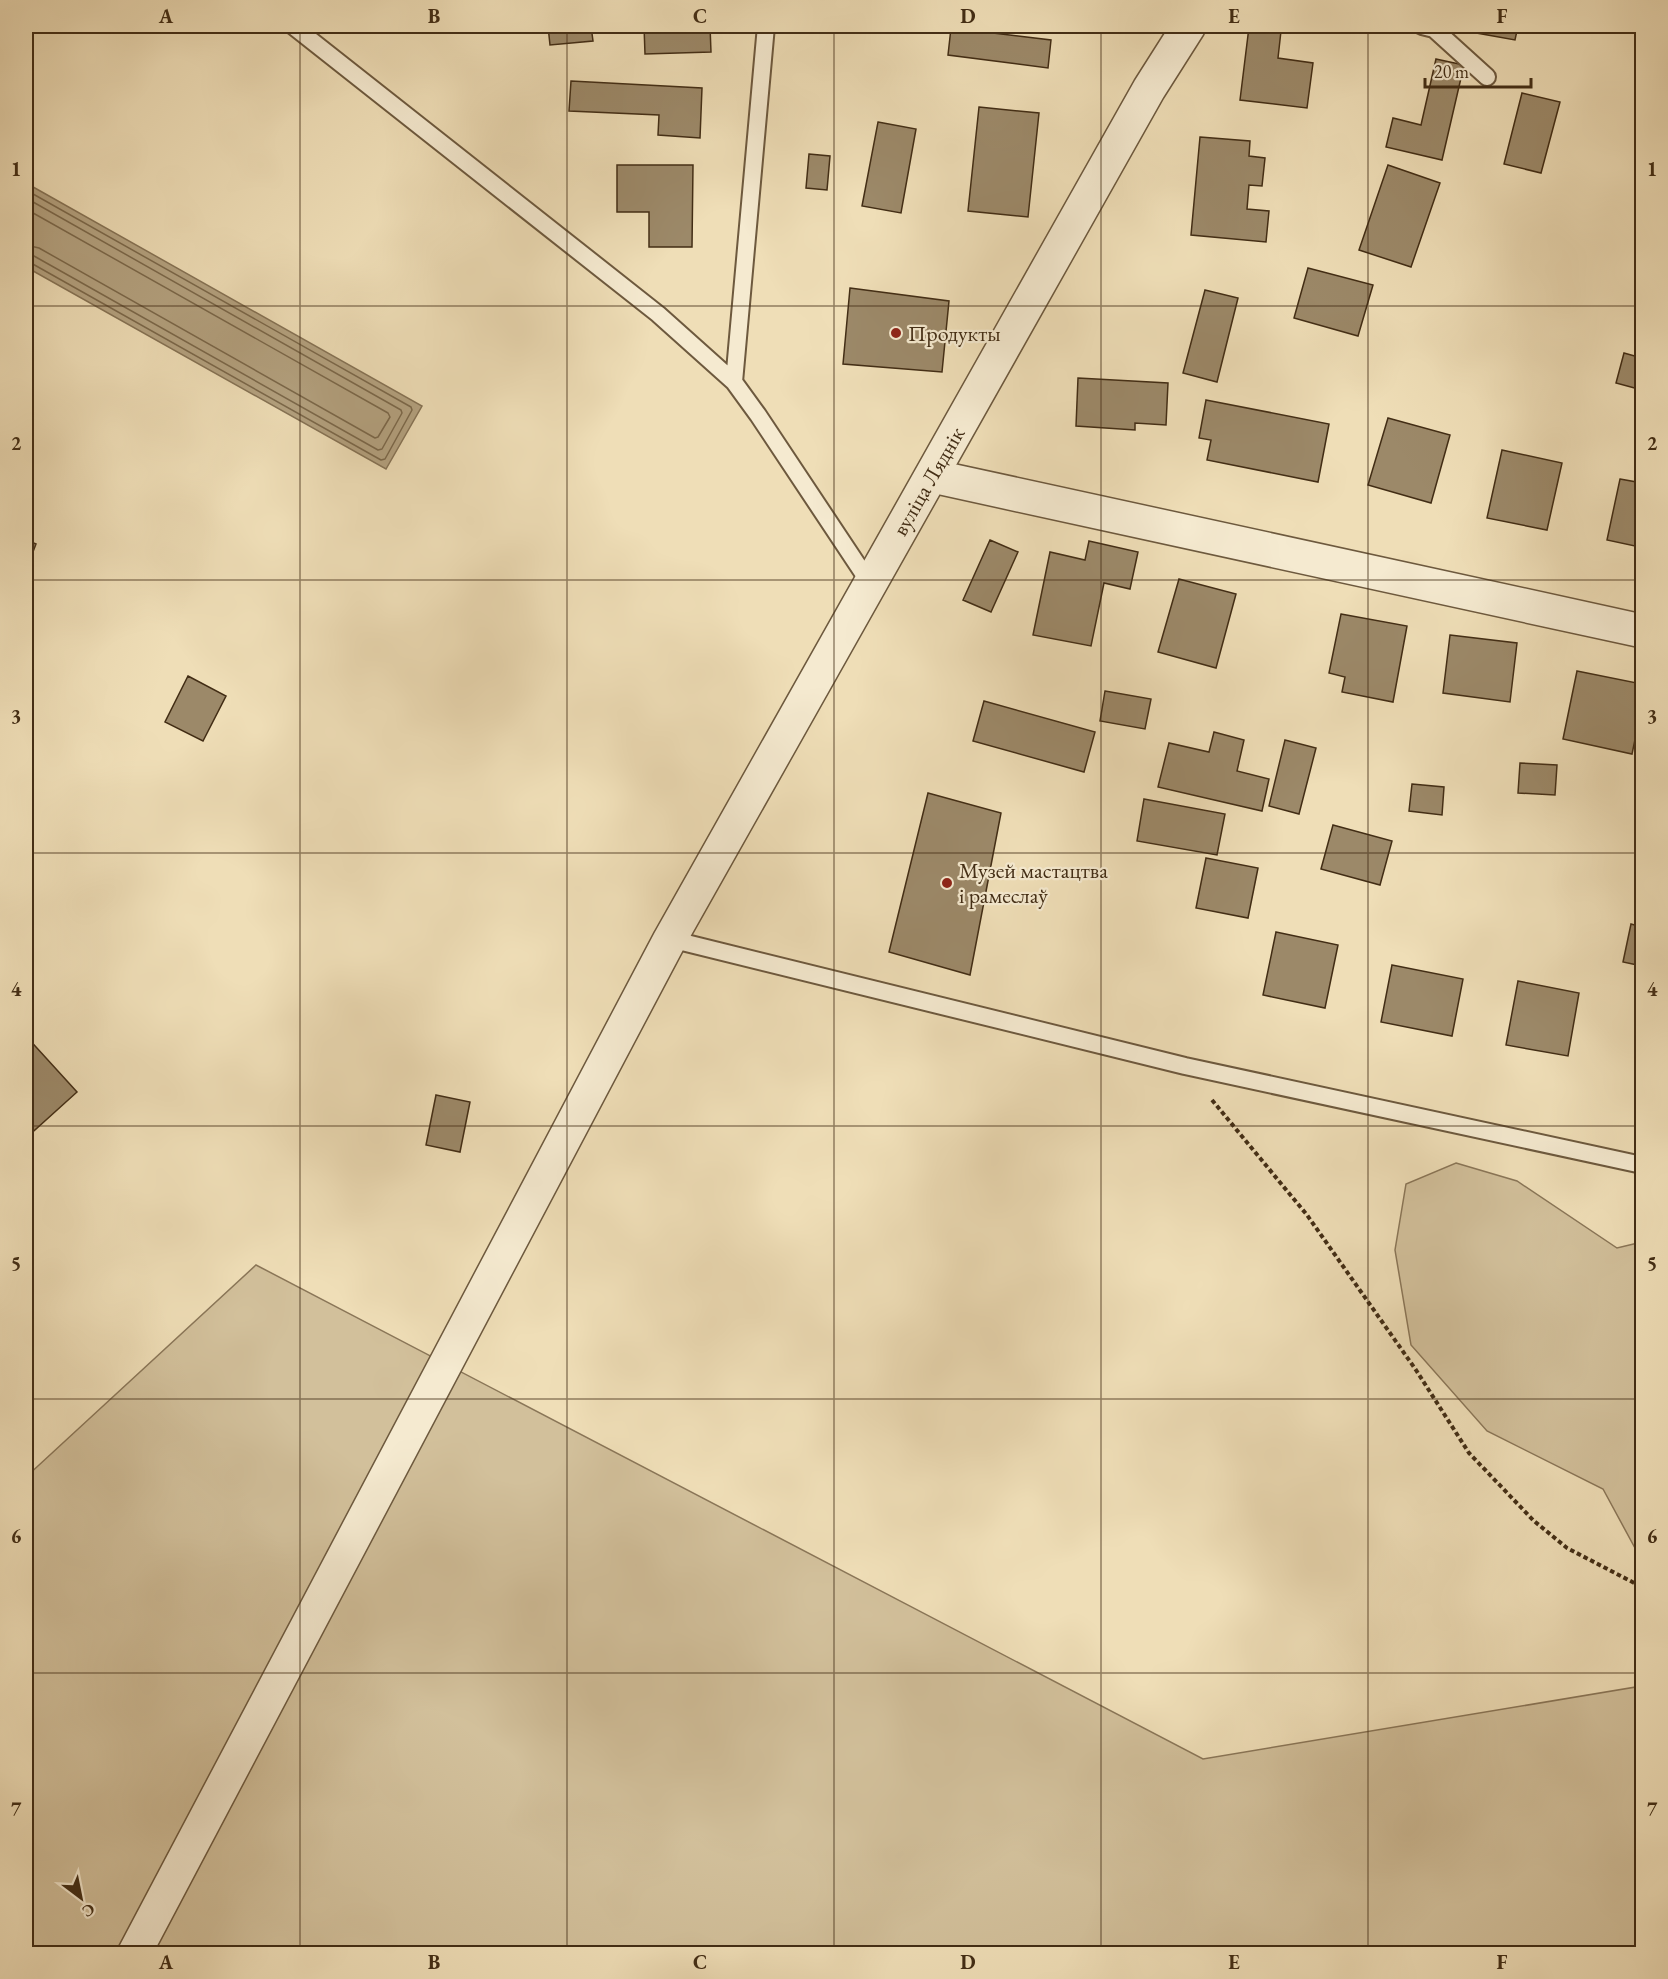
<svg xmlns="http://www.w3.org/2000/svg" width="1668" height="1979" font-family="'EB Garamond',serif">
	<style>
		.green { fill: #d2c09b; stroke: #8a7658; stroke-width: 1.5 }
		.water { fill: #b4a280; stroke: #867355; stroke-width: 1.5 }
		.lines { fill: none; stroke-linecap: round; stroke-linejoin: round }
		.shore { stroke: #7b684a; stroke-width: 1.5 }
		.building { fill: #9c8969; stroke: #422d15; stroke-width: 1.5 }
		.service-casing { stroke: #6d593e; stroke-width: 20 }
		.minor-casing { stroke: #6d593e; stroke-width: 36 }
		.path { stroke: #422d15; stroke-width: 4; stroke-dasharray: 4.5 3; stroke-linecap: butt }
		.service { stroke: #f5ead0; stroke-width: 16 }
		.minor { stroke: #f5ead0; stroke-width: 33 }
		.grid { fill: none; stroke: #422d15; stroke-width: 1.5; stroke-opacity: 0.55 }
		.poi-dot { fill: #8f2418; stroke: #f5ead0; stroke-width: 2 }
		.labels { text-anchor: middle; stroke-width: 4.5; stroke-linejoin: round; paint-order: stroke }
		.poi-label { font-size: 22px; fill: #422d15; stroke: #f5ead0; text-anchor: start }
		.street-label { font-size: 22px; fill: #422d15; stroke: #f5ead0 }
		.neatline { fill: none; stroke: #422d15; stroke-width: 2 }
		.grid-label { font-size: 20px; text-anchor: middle; font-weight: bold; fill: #422d15 }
	</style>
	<rect width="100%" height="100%" fill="#efdeb7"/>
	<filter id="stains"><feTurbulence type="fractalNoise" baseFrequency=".00333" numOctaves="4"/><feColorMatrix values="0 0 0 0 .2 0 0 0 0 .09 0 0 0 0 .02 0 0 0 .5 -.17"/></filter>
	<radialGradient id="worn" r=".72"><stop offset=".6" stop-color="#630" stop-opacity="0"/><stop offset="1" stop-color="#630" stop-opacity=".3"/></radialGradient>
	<path class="green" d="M1456,1163L1517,1181L1617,1248L1642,1242V1561L1603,1489L1487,1431L1411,1345L1395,1250L1406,1184Z
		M256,1265L1203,1759L1642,1686V1953L26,1954V1477Z"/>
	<path class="water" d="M26,183L422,406L386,469L26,267Z"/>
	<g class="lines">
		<path class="shore" d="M26,190L411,407L412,410L385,459L381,460L31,263L26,262
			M26,198L401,410L402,413L382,449L378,450L34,256L26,254
			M26,209L388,413L390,417L378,437L375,438L39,248L26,245"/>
	</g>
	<path class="building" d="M548,26H591L593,41L550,45Z
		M644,26H710L711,52L645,54Z
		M1460,26H1518L1515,40L1460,30Z
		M1249,27L1281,31L1278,58L1313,63L1307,108L1240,100Z
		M951,28L1051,40L1048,68L948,55Z
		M1642,42V61L1636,59Z
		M1436,59L1464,65L1442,160L1386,147L1393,118L1421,125Z
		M571,81L702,88L700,138L658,135L659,115L569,111Z
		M1522,93L1560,102L1541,173L1504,164Z
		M979,107L1039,113L1028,217L968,211Z
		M878,122L916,129L901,213L862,206Z
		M1200,137L1250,141L1249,156L1265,158L1262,186L1249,185L1247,209L1269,211L1266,242L1191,235Z
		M809,154L830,156L827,190L806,188Z
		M617,165H693L692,247H649V212H617Z
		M1388,165L1440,183L1411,267L1359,250Z
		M1308,268L1373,285L1358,336L1294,318Z
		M850,288L949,301L942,372L843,364Z
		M1205,290L1238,298L1217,382L1183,373Z
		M1624,353L1642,358V390L1616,383Z
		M1078,378L1168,383L1166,425L1135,423V430L1076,426Z
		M1206,400L1329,424L1318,482L1207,460L1211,440L1199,438Z
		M1388,418L1450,435L1431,503L1368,485Z
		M1502,450L1562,463L1547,530L1487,518Z
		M1620,479L1642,483V563L1637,562L1640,547L1607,540Z
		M26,540L36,544L26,570Z
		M990,540L1018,552L991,612L963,600Z
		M1089,541L1138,552L1130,589L1104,583L1091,646L1033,635L1050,552L1085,560Z
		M1179,579L1236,594L1216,668L1158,652Z
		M1341,614L1407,626L1393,702L1342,692L1345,677L1329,673Z
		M1450,635L1517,643L1510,702L1443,693Z
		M1577,671L1642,684V706L1632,754L1563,739Z
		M188,676L226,696L203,741L165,722Z
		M1105,691L1151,699L1145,729L1100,721Z
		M984,701L1095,732L1084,772L973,741Z
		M1214,732L1244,740L1237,771L1269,779L1262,811L1158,787L1169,743L1209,752Z
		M1285,740L1316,748L1299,814L1269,806Z
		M1520,763L1557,765L1555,795L1518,793Z
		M1412,784L1444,787L1442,815L1409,811Z
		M928,793L1001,813L970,975L889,952Z
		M1144,799L1225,814L1217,855L1137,841Z
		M1333,825L1392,841L1380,885L1321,869Z
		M1206,858L1258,868L1248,918L1196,908Z
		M1631,924L1642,927V966L1623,962Z
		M1276,932L1338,945L1325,1008L1263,995Z
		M1392,965L1463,979L1452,1036L1381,1022Z
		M1518,981L1579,993L1568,1056L1506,1045Z
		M26,1036L77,1092L26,1138Z
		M436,1095L470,1102L460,1152L426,1145Z
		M26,1423L31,1436L26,1438Z"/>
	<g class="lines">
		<g class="service-casing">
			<path id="service" d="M293,26L658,314L734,382L758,415L869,582
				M1422,26L1434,29L1487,77
				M734,382L766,26
				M670,939L1185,1066L1642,1165"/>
		</g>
		<g class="minor-casing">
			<path id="minor" d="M932,476L1642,631
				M134,1954L670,939L1149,89L1189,26"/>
		</g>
		<path class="path" d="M1212,1100L1307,1215L1416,1370L1469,1453L1534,1521L1567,1548L1642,1587"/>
		<use href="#service" class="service"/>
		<use href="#minor" class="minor"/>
	</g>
	<path class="grid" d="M300,26V1954M567,26V1954M834,26V1954M1101,26V1954M1368,26V1954M26,306H1642M26,580H1642M26,853H1642M26,1126H1642M26,1399H1642M26,1673H1642"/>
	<g class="poi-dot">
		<circle cx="896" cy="333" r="6"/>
		<circle cx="947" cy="883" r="6"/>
	</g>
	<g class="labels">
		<g class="poi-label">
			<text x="908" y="341">Продукты</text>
			<text x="959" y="878">Музей мастацтва<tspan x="959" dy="25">і рамеслаў</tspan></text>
		</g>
		<g class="street-label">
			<text transform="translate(928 481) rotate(-60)" y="8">вуліца Ляднік</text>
		</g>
	</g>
	<rect width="1668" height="1979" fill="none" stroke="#efdeb7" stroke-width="66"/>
	<g transform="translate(81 1898) rotate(148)" stroke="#f5ead0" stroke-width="4.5" paint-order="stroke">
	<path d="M0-4.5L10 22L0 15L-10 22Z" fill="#422d15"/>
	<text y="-9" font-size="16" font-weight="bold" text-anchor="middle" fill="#422d15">С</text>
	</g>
	<path d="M1425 78v9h106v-9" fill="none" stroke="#422d15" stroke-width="3"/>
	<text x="1434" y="78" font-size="18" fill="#422d15" stroke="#f5ead0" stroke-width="4.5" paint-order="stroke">20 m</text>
	<rect x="33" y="33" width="1602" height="1913" class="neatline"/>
	<g class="grid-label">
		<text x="166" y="23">A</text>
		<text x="434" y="23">B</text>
		<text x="700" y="23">C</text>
		<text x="968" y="23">D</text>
		<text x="1234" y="23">E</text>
		<text x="1502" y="23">F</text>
		<text x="16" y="176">1</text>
		<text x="1652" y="176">1</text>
		<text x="16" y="450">2</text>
		<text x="1652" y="450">2</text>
		<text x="16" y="723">3</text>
		<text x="1652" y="723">3</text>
		<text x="16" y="996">4</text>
		<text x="1652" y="996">4</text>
		<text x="16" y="1270">5</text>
		<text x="1652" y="1270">5</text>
		<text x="16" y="1543">6</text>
		<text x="1652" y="1543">6</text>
		<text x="16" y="1816">7</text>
		<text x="1652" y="1816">7</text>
		<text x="166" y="1969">A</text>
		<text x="434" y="1969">B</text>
		<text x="700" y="1969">C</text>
		<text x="968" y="1969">D</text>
		<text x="1234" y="1969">E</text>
		<text x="1502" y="1969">F</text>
	</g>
	<rect width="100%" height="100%" filter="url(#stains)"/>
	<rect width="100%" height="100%" fill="url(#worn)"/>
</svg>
